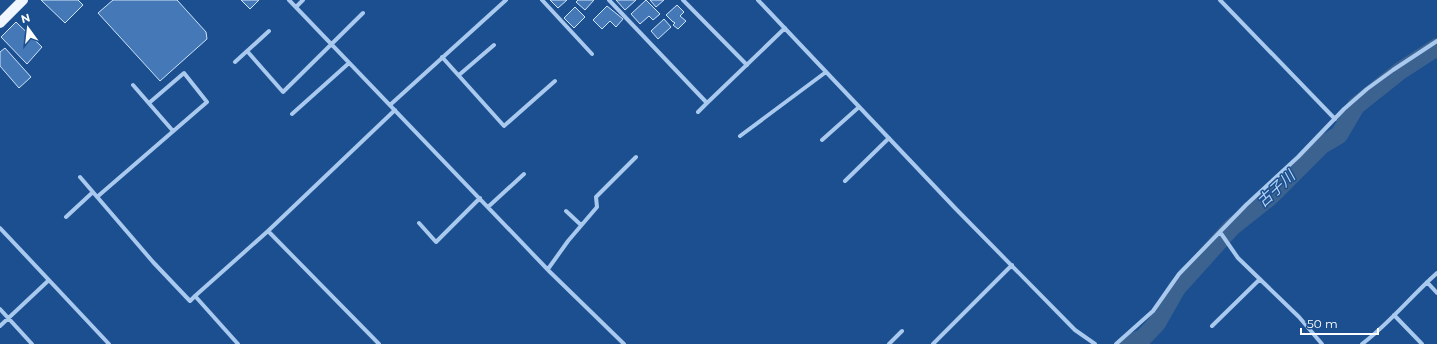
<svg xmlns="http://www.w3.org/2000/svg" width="1437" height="344" font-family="Montserrat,'Noto Sans JP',sans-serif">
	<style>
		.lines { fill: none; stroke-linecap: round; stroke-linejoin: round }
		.river { stroke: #3c6290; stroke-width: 18 }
		.building { fill: #4478b7; stroke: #cfe3fa }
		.street { stroke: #a9c9ee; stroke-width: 4 }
		.primary { stroke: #f0f6ff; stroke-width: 10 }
		.labels { text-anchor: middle; stroke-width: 3; stroke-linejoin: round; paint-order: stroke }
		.water-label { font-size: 15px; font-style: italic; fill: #b5d3f5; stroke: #1b4f8f }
	</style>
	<rect width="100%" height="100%" fill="#1b4f8f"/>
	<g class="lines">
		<path class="river" d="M1127,344L1143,338L1157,323L1177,288L1232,227L1271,196L1322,145L1339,135L1356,106L1400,71L1437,47"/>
	</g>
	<path class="building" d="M41,0H78L83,5L65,23Z
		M113,0H177L206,32L207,39L160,81L98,13Z
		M241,0H259L250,9Z
		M550,0H567L558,8Z
		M578,0H594L585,10L576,2Z
		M616,0H636L625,10Z
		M646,0L660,14L653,20L649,16L640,24L631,14Z
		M650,0H664L656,7Z
		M677,5L684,12L680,16L686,21L678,29L673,25L675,23L674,22H673L666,15Z
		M607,6L623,19L616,27L610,21L602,29L593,20Z
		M575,7L585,17L574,28L564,18Z
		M664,19L671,27L658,39L651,31Z
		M16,22L42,47L27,64L1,37Z
		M5,48L31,77L19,88L0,66V52Z"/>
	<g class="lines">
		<path class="street" d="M289,0L550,272L624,344
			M542,0L592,54
			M609,0L707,103L785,28
			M683,0L747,65
			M758,0L955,208L1075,330L1095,344
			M1220,0L1335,119
			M296,7L303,0
			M247,51L283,92L363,13
			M442,57L504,126L555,81
			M235,62L269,31
			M459,75L494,45
			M133,85L173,131
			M390,105L506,0
			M698,112L707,103
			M292,114L349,63
			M740,136L826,72
			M822,140L859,107
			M80,177L153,262L190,301L195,296
			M845,181L889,138
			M97,197L207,102L184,73L149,103
			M488,207L524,174
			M566,211L581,225
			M66,217L93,192
			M419,223L436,242L480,198
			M0,228L109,344
			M268,231L379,344
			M1220,232L1238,258L1299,317L1322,344
			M548,269L568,241L597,207L596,197L636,157
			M1427,282L1437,293
			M0,309L32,344
			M1394,315L1422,344
			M0,326L49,280
			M1212,326L1260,279
			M238,344L195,296L268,231L395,110
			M889,344L902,331
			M933,344L1012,265
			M1116,344L1153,311L1179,274L1246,205L1298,157L1344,109L1367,89L1393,70L1437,41
			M1362,344C1389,324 1411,296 1437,273"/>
		<path class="primary" d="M0,23L23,0"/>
	</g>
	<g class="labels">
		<g class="water-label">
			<text transform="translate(1276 189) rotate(-43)" y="5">古子川</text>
		</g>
	</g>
	<g transform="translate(28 28) rotate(345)" stroke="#1b4f8f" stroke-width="3" paint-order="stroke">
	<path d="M0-3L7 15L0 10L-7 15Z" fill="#ffffff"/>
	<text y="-6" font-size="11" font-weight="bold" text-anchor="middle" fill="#ffffff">N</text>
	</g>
	<path d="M1301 328v6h77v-6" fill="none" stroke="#ffffff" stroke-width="2"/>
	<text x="1307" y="328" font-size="12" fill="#ffffff" stroke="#1b4f8f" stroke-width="3" paint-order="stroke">50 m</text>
</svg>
